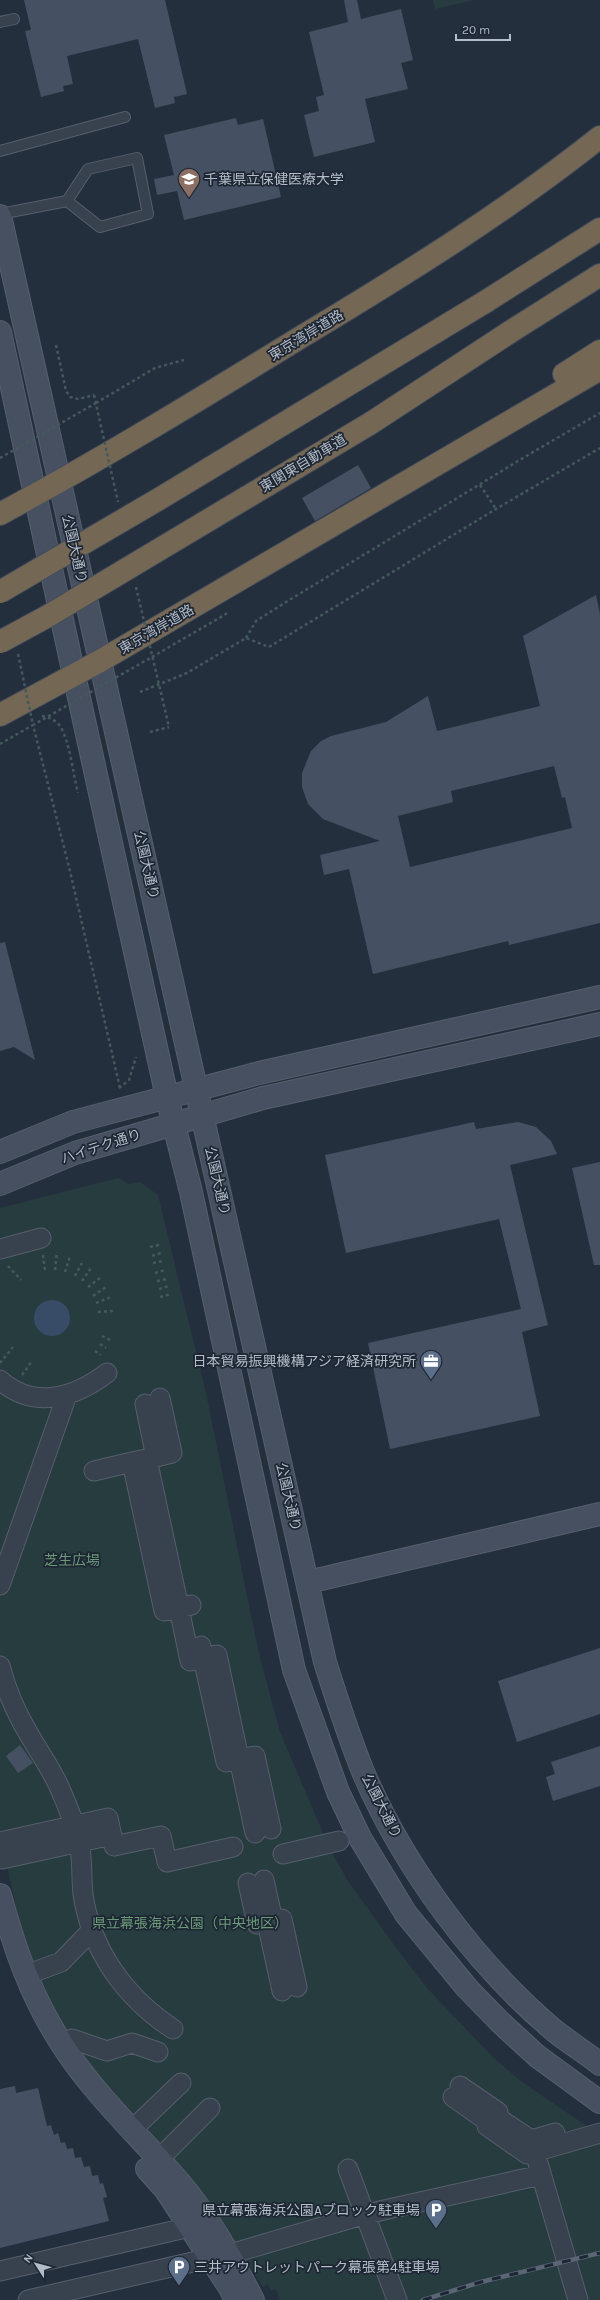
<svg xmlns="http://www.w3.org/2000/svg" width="600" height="2300" font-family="Karla,'Noto Sans JP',sans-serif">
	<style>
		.green { fill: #263c3f }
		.water { fill: #394c67 }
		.building { fill: #455162; fill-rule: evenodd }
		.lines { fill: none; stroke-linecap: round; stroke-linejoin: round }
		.lane-casing { stroke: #565f6c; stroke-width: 12 }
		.street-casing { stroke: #565f6c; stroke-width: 21 }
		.secondary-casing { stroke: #565f6c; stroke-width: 24 }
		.highway-casing { stroke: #434c59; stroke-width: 24 }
		.path { stroke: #44595c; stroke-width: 2.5; stroke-dasharray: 3 3; stroke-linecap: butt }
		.lane { stroke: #38414e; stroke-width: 10 }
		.street { stroke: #38414e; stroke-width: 19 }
		.secondary { stroke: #465061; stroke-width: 22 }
		.highway { stroke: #746855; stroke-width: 22 }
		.rail-casing { stroke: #5a6575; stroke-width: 4.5 }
		.rail { stroke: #1d2633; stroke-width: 3; stroke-dasharray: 9; stroke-linecap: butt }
		.highway-bridge-casing { stroke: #434c59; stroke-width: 24; stroke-linecap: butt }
		.path-bridge { stroke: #44595c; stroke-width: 2.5; stroke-dasharray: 3 3; stroke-linecap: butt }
		.highway-bridge { stroke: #746855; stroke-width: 22 }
		.labels { text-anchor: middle; stroke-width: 3.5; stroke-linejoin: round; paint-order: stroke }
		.poi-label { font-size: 14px; fill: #b4bcc9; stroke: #1d2633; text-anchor: start }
		.street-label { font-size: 14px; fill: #b4bcc9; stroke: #1d2633 }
		.park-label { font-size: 14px; fill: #6b9a76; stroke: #1d2633 }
	</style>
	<rect width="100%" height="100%" fill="#242f3e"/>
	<path class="green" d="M433,0H475L435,9Z
		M118,1178L129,1184L140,1182L158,1195L206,1393L259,1654L280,1732L330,1849L348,1881L397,1949L427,1988L465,2028L494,2058L522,2082L600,2135V2300H280L276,2289L271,2291L268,2284L263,2287L244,2258L177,2167L100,2079L59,2016L46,1992L20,1926L0,1833V1208Z"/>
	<path class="water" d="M34 1318a18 18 0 1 1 36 0a18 18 0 1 1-36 0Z"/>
	<path class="building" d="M24,0H165L187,94L174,97L175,103L155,108L138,39L67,56L73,84L63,86L64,91L41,97L25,31L31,30Z
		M344,0H357L361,19L401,9L413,60L401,63L408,89L365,99L375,142L314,157L304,115L319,111L316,97L324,95L309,32L348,22Z
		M236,118L238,125L263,119L281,197L184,220L177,191L157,195L154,179L174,175L164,135Z
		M358,465L371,488L315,521L302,498Z
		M596,595L600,614V923L509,945L508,941L373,974L349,869L324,875L320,855L380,841L323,819L308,804L302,787V773L311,751L321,741L331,736L386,722L428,696L437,731L540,706L523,636ZM554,766L562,798L565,797L572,828L410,867L398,816L453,802L451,791Z
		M5,942L35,1060L14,1047L0,1051V943Z
		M474,1122L476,1129L518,1122L536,1127L551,1141L557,1154L510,1165L548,1325L522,1332L540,1416L390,1449L368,1343L521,1309L499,1219L346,1253L325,1155Z
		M600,1162V1265H594L572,1168Z
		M600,1648V1714L517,1742L498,1681Z
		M20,1745L33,1763L18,1773L6,1756Z
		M600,1746V1786L553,1801L546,1777L555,1774L551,1762Z
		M15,2086L16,2093L38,2088L47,2126L51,2125L54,2135L58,2133L61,2143L65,2142L67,2149L73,2148L75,2158L81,2157L84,2167L90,2166L92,2176L98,2175L100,2184L103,2183L107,2197L103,2198L109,2221L0,2248V2089Z"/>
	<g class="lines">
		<g class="lane-casing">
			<path id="lane" d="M0,22L14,19
				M0,151L125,117
				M0,214L67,201L88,169L137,158L148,214L100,227L67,201"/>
		</g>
		<g class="street-casing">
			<path id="street" d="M0,1249L41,1238
				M0,1380C34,1410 74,1398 107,1373
				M145,1404L156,1457L132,1462L164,1611L179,1608L190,1661L203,1658L226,1762L239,1759L255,1833
				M156,1457L172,1453L160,1398
				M147,1459L179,1608L191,1605
				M94,1471L132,1462
				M0,1585L67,1395
				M201,1646L203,1658L217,1655L239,1759L255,1756L271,1829
				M0,1666C6,1689 17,1715 30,1736C40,1754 53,1771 61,1791C68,1808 76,1825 79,1843C83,1860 81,1877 83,1894C91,1951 126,1998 173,2029
				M0,1842L108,1818L114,1846L161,1836L167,1862L233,1847
				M283,1854L339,1841
				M2,1859L112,1835
				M264,1880L273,1921L282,1919L297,1987
				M248,1883L257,1924L267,1922L282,1991
				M34,1972L61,1962L92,1930
				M72,2039L107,2051L132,2043L158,2052
				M460,2086L498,2112L495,2116L531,2140L555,2133
				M453,2097L490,2123L487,2126L527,2154L600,2133
				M137,2125L181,2083
				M164,2154L210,2108
				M538,2163L578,2300
				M348,2169L397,2300
				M237,2252L366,2214L541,2175
				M0,2271L190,2227L217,2236L210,2258L28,2300"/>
		</g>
		<g class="secondary-casing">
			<path id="secondary" d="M0,216L325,1662C337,1700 349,1738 364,1774C405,1869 477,1966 556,2032C570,2043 586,2053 600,2064
				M0,332L74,675L167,1097L191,1192L294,1670L338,1792L360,1838L406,1914L467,1988L500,2022L537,2056L600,2102
				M0,1152L73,1122L259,1073L600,997
				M0,1184L75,1153L263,1098L600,1024
				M308,1582L600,1514
				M0,1895C14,1947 31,1996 60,2041C92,2093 139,2135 179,2182C209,2217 232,2259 253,2300
				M147,2169L165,2189L230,2288L236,2300"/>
		</g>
		<g class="highway-casing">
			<path id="highway" d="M485,302L600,229
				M510,332L600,275
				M564,374L600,351
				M0,514C102,459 202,398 301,337C404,275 506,212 600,137
				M0,715L100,661L600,369"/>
		</g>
		<path class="path" d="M56,345L66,391L70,397L78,399L94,395
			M96,403L155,368L184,360
			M480,485L496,509
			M246,638L256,621L286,602L533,452L600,413
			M152,657L226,614L224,610
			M140,692L187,673L246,638L269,647L496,509L600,448
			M42,716C48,717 56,720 60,726C70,742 73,774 78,793
			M150,732L169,727
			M0,744L33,725L69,867L120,1088
			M119,1088L129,1080L136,1057
			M150,1247L159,1245
			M43,1255L45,1270
			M152,1256L161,1253
			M153,1263L163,1261
			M8,1266L21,1280
			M55,1270L57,1252
			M65,1272L70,1256
			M155,1273L165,1270
			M75,1276L82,1263
			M82,1281L91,1268
			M157,1281L167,1279
			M88,1287L100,1278
			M159,1289L169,1286
			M93,1296L106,1287
			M160,1297L171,1294
			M96,1303L111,1297
			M98,1312L113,1311
			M102,1336L110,1340
			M100,1344L106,1348
			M95,1351L101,1355
			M0,1363L13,1347
			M22,1375L32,1361"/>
		<use href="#lane" class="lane"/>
		<use href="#street" class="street"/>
		<use href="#secondary" class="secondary"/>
		<use href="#highway" class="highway"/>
		<g class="rail-casing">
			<path id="rail" d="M423,2300L481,2282L600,2253"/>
		</g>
		<use href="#rail" class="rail"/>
		<g class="highway-bridge-casing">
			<path id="highway-bridge" d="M0,592L159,499L485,302
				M0,642L48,616L371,423L510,332"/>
		</g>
		<path class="path-bridge" d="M94,395L118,502
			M0,458L96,403
			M136,587L169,727
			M18,654L33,725L152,657"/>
		<use href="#highway-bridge" class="highway-bridge"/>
	</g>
	<defs>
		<g id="university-pin" transform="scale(1.15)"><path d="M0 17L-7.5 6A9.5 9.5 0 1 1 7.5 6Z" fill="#8d6e63" stroke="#1d2633"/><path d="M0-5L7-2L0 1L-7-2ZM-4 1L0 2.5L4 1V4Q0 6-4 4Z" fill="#fff"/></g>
		<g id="office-pin" transform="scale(1.15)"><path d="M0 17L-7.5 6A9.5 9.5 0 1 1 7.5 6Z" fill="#5c6f8a" stroke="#1d2633"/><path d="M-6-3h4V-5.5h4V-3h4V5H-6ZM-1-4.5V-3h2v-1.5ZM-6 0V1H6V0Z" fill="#fff"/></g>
		<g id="parking-pin" transform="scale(1.15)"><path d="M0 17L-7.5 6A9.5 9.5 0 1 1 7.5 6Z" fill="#5c6f8a" stroke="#1d2633"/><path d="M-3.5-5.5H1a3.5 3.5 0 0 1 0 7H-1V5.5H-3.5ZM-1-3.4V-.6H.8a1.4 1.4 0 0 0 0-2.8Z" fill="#fff"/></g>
	</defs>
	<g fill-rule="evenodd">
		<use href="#university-pin" x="189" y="179"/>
		<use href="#office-pin" x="431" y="1361"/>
		<use href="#parking-pin" x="436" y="2210"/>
		<use href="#parking-pin" x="179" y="2267"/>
	</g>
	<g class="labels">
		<g class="poi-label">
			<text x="204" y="184">千葉県立保健医療大学</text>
			<text x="416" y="1366" text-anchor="end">日本貿易振興機構アジア経済研究所</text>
			<text x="420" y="2215" text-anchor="end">県立幕張海浜公園Aブロック駐車場</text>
			<text x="194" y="2272">三井アウトレットパーク幕張第4駐車場</text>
		</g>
		<g class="street-label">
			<text transform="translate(306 335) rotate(-31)" y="5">東京湾岸道路</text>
			<text transform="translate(303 463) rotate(-31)" y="5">東関東自動車道</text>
			<text transform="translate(75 549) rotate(77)" y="5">公園大通り</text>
			<text transform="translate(156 629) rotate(-30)" y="5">東京湾岸道路</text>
			<text transform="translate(147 865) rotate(77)" y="5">公園大通り</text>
			<text transform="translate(101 1146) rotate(-18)" y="5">ハイテク通り</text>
			<text transform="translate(218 1181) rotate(77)" y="5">公園大通り</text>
			<text transform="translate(289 1497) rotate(77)" y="5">公園大通り</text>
			<text transform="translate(382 1806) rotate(63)" y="5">公園大通り</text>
		</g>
		<g class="park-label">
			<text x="72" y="1565">芝生広場</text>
			<text x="190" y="1928">県立幕張海浜公園（中央地区）</text>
		</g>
	</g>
	<g transform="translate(36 2264) rotate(306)" stroke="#1d2633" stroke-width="3" paint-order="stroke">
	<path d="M0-3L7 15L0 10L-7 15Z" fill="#b4bcc9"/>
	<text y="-6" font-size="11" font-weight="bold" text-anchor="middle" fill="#b4bcc9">N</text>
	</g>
	<path d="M456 34v6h54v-6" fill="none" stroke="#b4bcc9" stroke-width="2"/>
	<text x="462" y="34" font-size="12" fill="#b4bcc9" stroke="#1d2633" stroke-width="3" paint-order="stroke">20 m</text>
</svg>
